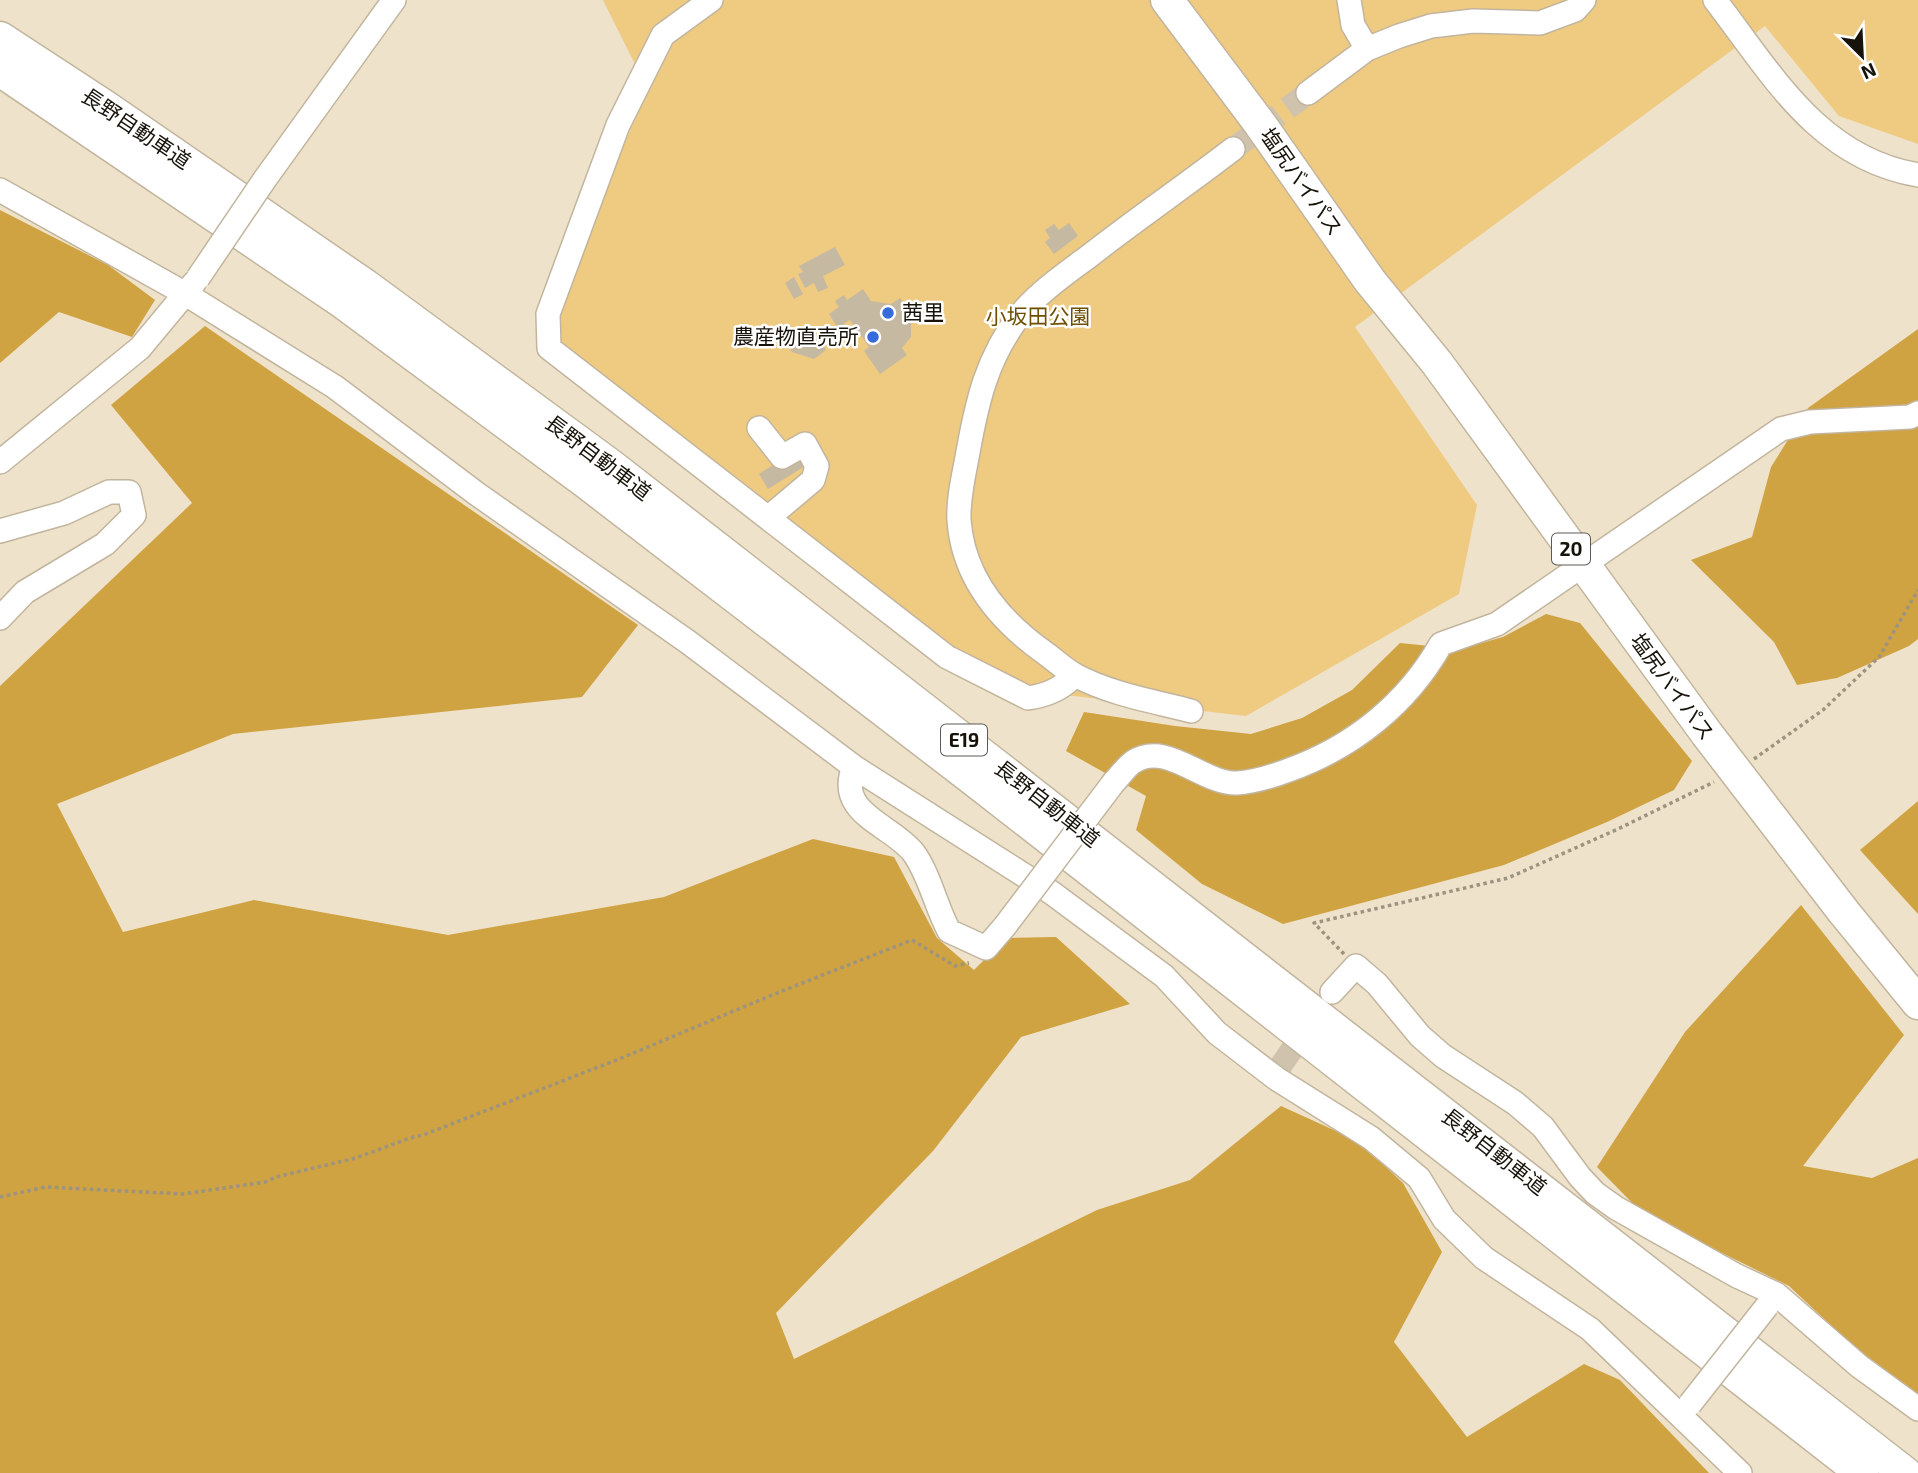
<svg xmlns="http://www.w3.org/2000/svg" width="1918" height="1473" font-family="'Exo 2','Noto Sans JP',sans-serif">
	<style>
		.green { fill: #efca81 }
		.forest { fill: #cfa242 }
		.building { fill: #c6b9a2 }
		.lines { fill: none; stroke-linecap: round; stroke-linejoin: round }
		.minor-tunnel { stroke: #cfc3ad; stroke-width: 23; stroke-dasharray: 23 11; stroke-linecap: butt }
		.minor-casing { stroke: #c2b59e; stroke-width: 26 }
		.highway-casing { stroke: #c2b59e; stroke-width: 35 }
		.path { stroke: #9c9380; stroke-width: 3.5; stroke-dasharray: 3.5 3.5; stroke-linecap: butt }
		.minor { stroke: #fff; stroke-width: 23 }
		.highway { stroke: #fff; stroke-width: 32 }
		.minor-bridge-casing { stroke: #c2b59e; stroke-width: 26; stroke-linecap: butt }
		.highway-bridge-casing { stroke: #c2b59e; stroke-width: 35; stroke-linecap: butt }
		.minor-bridge { stroke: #fff; stroke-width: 23 }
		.highway-bridge { stroke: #fff; stroke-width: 32 }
		.poi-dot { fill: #376bdb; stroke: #fff; stroke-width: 2.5 }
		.labels { text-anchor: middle; stroke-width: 5; stroke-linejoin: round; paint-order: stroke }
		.shield { fill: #fff; stroke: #5d5a54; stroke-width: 2 }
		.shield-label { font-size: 19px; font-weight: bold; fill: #17130a }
		.street-label { font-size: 21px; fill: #17130a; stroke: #fff }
		.poi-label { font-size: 21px; fill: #17130a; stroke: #fff; text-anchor: start }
		.park-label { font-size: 21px; fill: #6e4f01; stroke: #fff }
	</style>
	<rect width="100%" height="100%" fill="#efe2ca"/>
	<path class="green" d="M603,0H1918V144L1839,116L1765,26L1355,327L1477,505L1459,594L1246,716L1031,691L948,647L545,339L647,88Z"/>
	<path class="forest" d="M0,210L108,265L155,300L132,337L59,312L0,363Z
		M205,326L638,625L582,697L233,734L57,804L123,932L254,900L448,935L664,897L813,839L894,857L937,938L974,970L1006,938L1056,937L1130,1004L1021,1037L933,1151L776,1313L794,1359L1097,1210L1190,1180L1281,1106L1358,1141L1403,1183L1442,1252L1394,1342L1467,1437L1584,1364L1620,1380L1709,1473H0V686L192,503L111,405Z
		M1918,329V639L1909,646L1837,678L1797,685L1774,642L1691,560L1752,537L1771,467L1808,408Z
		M1546,614L1580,623L1692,761L1674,790L1607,822L1504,865L1283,924L1202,884L1136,830L1146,796L1066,751L1084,712L1175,726L1251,734L1302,718L1352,690L1400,643L1460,649L1503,637Z
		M1918,801V914L1860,850Z
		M1801,905L1904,1035L1803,1166L1872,1178L1918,1158V1399L1898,1388L1789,1286L1643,1214L1597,1167L1685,1032Z"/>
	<path class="building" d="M1069,223L1078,236L1054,254L1045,242L1050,238L1045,230L1054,224L1059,230Z
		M835,247L845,265L823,276L828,288L818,292L814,283L805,288L798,274L803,272L799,266Z
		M794,277L803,294L794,299L785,283Z
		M863,289L871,301L891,304L900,298L911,314V337L902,348L907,355L880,374L864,351L869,347L850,320L838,328L829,314L839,307L835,301L844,295L847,300Z
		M799,330L819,336L826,350L814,359L792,352L784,340Z
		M800,448L810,463L768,489L759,474Z"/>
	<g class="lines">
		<path class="minor-tunnel" d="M1233,149L1308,93
			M1280,1067L1310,1023"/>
		<g class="minor-casing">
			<path id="minor" d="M711,0L663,35L618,125L548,314L549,348L947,657L1028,698C1048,695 1061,689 1075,675
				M1349,0L1353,25L1367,49
				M1715,0C1772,74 1818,158 1918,175
				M1308,93L1367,49L1399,36L1431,26L1473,21L1540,23L1575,10L1584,0
				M265,179L394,0
				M0,190L184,293L335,387L477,494L688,642L854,767L1052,893L1164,976L1217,1033L1277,1079L1371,1138L1419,1178L1444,1219L1484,1258L1590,1329L1740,1473
				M759,428L782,457L805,444L817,466L813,480L768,518
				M0,462L140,348L194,283
				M0,531L64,513L109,492H129L134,515L105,544L25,592L0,618
				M1191,711C1153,701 1110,694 1075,675C1064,669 1055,660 1045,653C1000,621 963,578 959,520C958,497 964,475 968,452C977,402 987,357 1020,315C1038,293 1065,274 1088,257C1135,220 1185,186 1233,149
				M854,767C835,813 890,824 913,852C929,873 936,907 949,931L986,948L1005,926
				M1114,782C1120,776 1126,767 1133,762C1167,740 1202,784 1237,783C1255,782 1273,776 1289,770C1353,747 1407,704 1441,644L1497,624L1781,429L1810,422L1910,417L1918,413
				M1332,992L1356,966L1377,984L1420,1036L1443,1056L1515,1103L1543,1127L1580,1177L1595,1193L1616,1208L1737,1276L1776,1294L1859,1366L1918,1409"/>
		</g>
		<g class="highway-casing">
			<path id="highway" d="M1167,0L1260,124L1370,281L1437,363L1707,734
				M0,38L107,108L366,286L610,465L1905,1473
				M0,70L341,301L587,483L973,779L1862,1473
				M1843,911L1918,1003"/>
		</g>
		<path class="path" d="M1754,759L1823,710L1879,657L1918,590
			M1344,954L1314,923L1508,878L1618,829L1714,782
			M0,1197L46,1187L183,1194L265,1182L276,1177L356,1158L410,1138L423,1135L619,1059L777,993L912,940L955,966L969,963"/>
		<use href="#minor" class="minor"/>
		<use href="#highway" class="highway"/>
		<g class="minor-bridge-casing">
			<path id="minor-bridge" d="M198,278L265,179
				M1005,926L1114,782
				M1690,1404L1767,1306"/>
		</g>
		<g class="highway-bridge-casing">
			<path id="highway-bridge" d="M1707,734L1843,911"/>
		</g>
		<use href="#minor-bridge" class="minor-bridge"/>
		<use href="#highway-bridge" class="highway-bridge"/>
	</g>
	<g class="poi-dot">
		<circle cx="888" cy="313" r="7"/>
		<circle cx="873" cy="337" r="7"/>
	</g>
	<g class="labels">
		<g class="shield">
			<rect x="1552" y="533.5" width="38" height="31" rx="5"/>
			<rect x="941" y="724.5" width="46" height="31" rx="5"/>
		</g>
		<g class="shield-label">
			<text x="1571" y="556">20</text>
			<text x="964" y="747">E19</text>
		</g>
		<g class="street-label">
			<text transform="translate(136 129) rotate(34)" y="7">長野自動車道</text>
			<text transform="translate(1301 182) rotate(55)" y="7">塩尻バイパス</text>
			<text transform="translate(598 458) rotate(37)" y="7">長野自動車道</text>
			<text transform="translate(1672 687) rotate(54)" y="7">塩尻バイパス</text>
			<text transform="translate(1047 804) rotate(38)" y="7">長野自動車道</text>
			<text transform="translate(1494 1152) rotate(38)" y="7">長野自動車道</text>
		</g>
		<g class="poi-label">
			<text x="902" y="320">茜里</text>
			<text x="859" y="344" text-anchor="end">農産物直売所</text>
		</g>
		<g class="park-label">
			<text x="1038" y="324">小坂田公園</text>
		</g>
	</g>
	<g transform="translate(1862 56) rotate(156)" stroke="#ffffff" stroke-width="5" paint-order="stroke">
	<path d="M0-5L12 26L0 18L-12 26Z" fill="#17130a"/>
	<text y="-10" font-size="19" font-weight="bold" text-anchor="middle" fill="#17130a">N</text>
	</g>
</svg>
